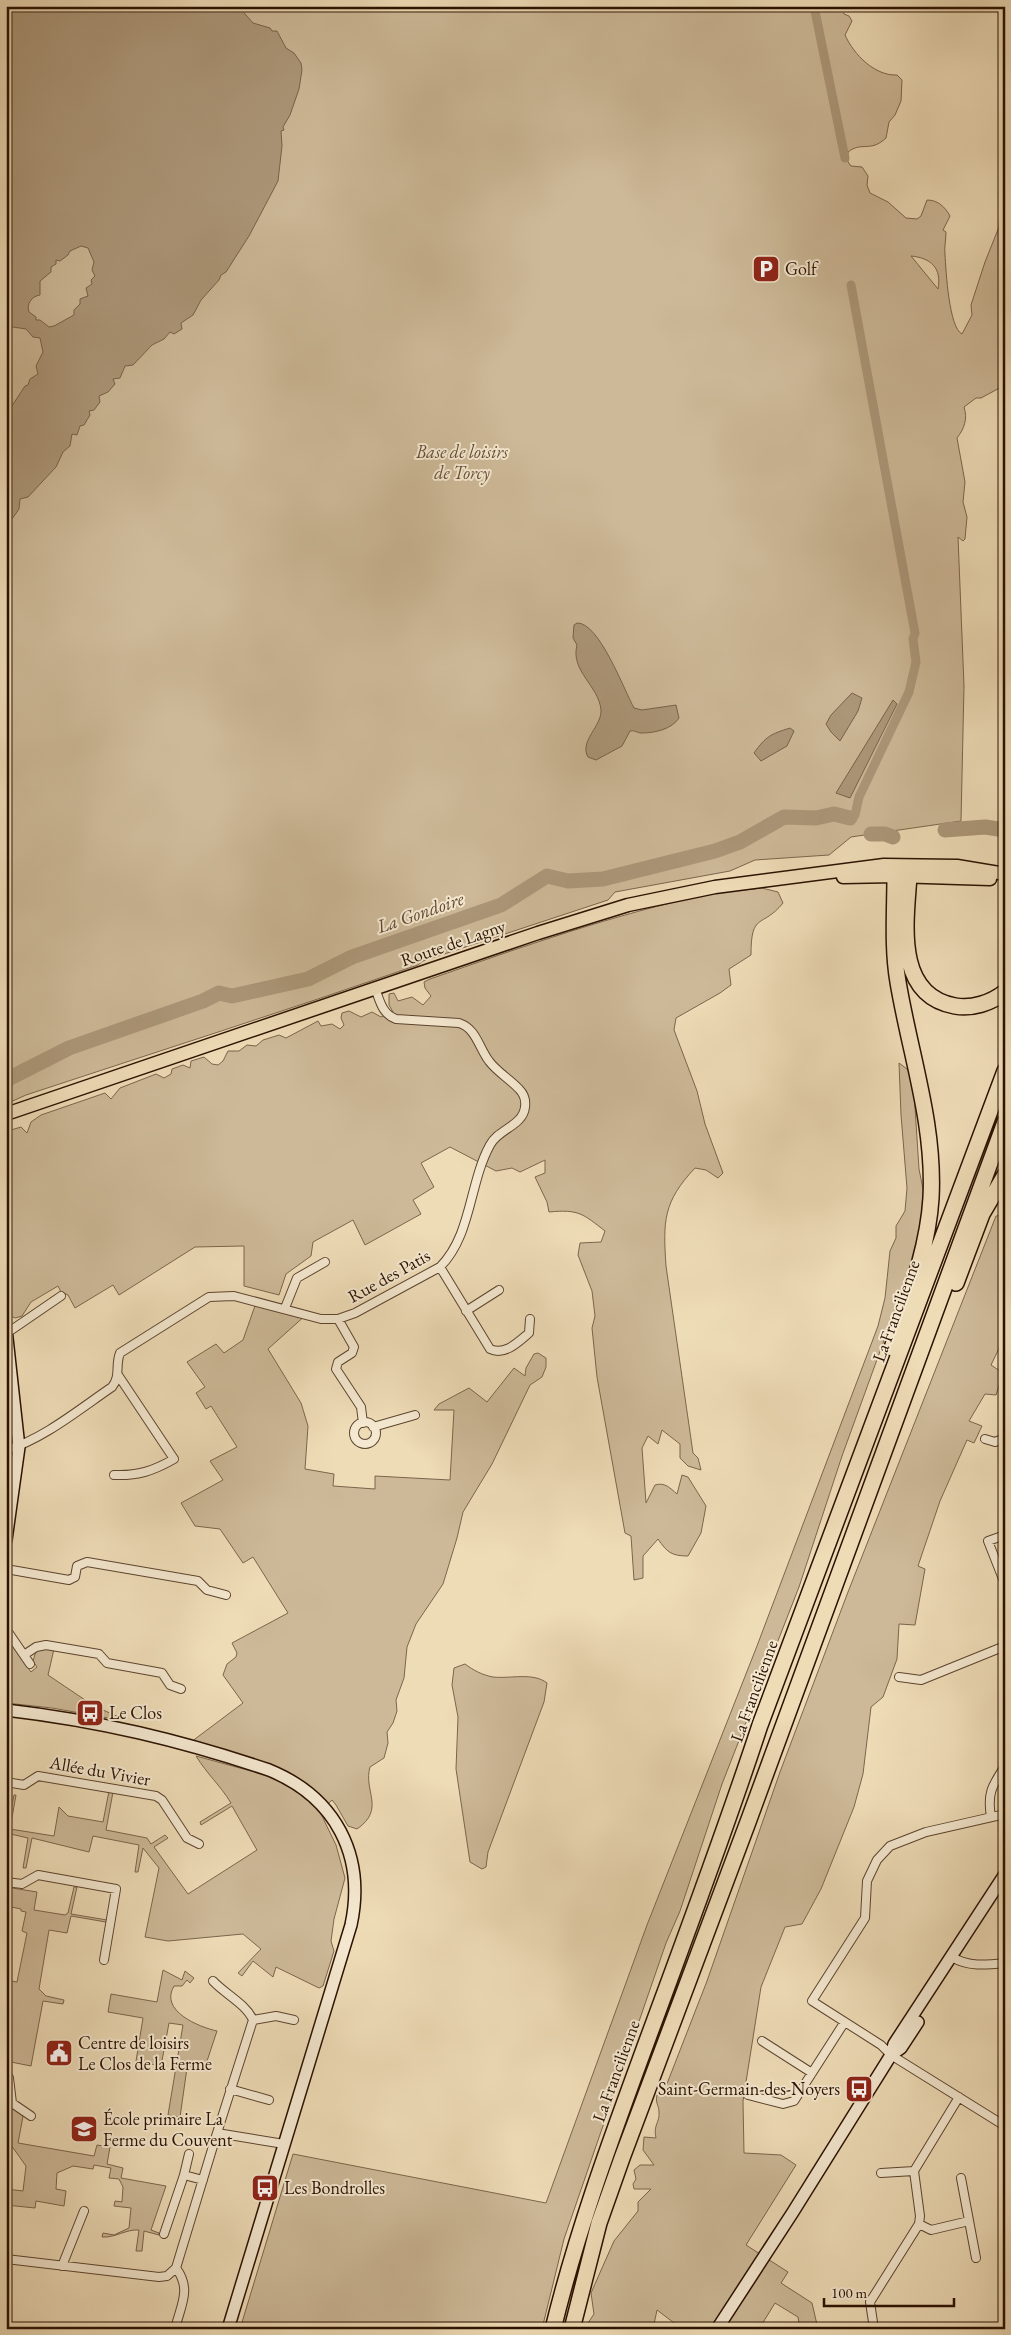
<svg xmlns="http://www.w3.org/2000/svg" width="1011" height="2335" font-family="'EB Garamond',serif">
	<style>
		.green { fill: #cdb998; stroke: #7c654c; fill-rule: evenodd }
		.water { fill: #ac9779; stroke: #786149; fill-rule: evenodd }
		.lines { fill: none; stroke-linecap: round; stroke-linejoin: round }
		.canal { stroke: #ac9779; stroke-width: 9 }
		.river { stroke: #ac9779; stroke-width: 15 }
		.street-casing { stroke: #5c442e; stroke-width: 10 }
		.secondary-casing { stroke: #2b1100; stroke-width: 14 }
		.primary-casing { stroke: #2b1100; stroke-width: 15 }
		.highway-casing { stroke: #2b1100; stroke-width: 18 }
		.street { stroke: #f4e8d0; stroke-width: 8 }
		.secondary { stroke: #f4e8d0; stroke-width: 11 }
		.primary { stroke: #eedcb7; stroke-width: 12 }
		.highway { stroke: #eedcb7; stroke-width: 15 }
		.labels { text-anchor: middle; stroke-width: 4; stroke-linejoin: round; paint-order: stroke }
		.poi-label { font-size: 18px; fill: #2b1100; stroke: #f4e8d0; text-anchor: start }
		.park-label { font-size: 18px; font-style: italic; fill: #644c35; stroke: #f4e8d0 }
		.street-label { font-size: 18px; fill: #2b1100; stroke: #f4e8d0 }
		.water-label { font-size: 19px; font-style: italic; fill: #5f4730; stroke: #f4e8d0 }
	</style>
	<rect width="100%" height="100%" fill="#eedcb7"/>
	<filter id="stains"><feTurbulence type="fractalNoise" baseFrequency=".004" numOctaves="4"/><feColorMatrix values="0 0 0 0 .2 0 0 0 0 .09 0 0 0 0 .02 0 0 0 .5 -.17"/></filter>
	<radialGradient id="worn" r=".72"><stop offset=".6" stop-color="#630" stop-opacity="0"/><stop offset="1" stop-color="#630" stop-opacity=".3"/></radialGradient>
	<path class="green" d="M6,6H840L844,14L849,16L852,21L845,35C854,55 875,76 897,75L902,80L901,101L895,115L889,122L886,138C870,153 862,141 848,152V162L851,166L862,167L868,176L867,185L870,193L888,202L906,218L917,219L921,216L927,200C938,200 945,207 950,216L943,230L946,232C946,240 944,248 945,255C946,271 949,328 962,334L972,315L971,305L985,262L999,227L1000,205L1005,197V385L981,398H976L964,407C968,419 964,429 957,438L965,482L963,502L967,517L965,539L963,541L958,537L964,686L961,821L851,837L829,855L755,860L730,871L615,892L608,900L423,961L418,965C288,1010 156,1052 26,1095L6,1104ZM911,256C931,258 942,268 938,289Z
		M762,888L778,892L783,903C762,929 751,911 751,955L729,969L731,985L720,993L676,1018L674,1030L697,1091L705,1124L723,1173L718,1178L706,1170L695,1168C663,1202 663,1221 666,1266L693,1453L698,1458L701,1470L688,1466L680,1458V1444L662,1430L658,1444L648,1436L642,1448L646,1503L655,1485C665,1482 670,1488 677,1494L682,1475L688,1477L706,1506L701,1533L688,1556C671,1556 667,1552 658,1539L643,1556V1578L634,1580L631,1536L625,1533L597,1377L592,1328L595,1316L592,1291L578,1255L580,1243L601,1242L605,1231C583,1214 579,1209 549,1212L547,1202L535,1177L545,1173V1160L520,1172L512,1168L496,1171L450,1147L421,1163L434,1187L413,1200L421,1214L365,1245L353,1220L313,1242L311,1256L286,1274L279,1295L244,1286V1246L195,1247L119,1295L113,1285L75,1308L68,1295L61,1292L58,1286L31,1302L22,1316L15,1318L9,1315L6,1288V1135L11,1130L21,1127L27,1133L31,1122L41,1115L105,1093L111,1099L120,1088L156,1074L164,1078L171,1074L172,1069L183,1065L190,1068L191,1061L204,1057L212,1064L218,1065L223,1061L228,1051H239L247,1045L256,1046L263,1040L279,1035L286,1038L318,1021L321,1026L332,1024L340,1029L344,1025L341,1018L342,1013L349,1011L361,1017L372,1012L381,1017L393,1012L389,1005V994L394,993L398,1001L412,997L423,1005L431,996L425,988L424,982L430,979C522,947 614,914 710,894C727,891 745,890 762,888Z
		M899,1063L907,1069L913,1077L919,1169L924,1194L919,1234L911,1266L842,1456L799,1587L722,1784L680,1911L666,1943L564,2239L542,2329H240L293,2154L546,2203L647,1925L757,1646L878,1326L885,1298L890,1251L896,1238V1226L905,1211L907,1188L901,1115Z
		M1005,1215V1336L991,1365L1003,1373L996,1395L985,1394L969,1421L982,1426L974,1443L967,1440L940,1501L918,1566L925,1569L915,1625L899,1624L897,1659L883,1697L871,1707L863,1774L854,1807L821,1889L802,1924L785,1927L761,1987L743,2101L744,2153L781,2155L796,2165L746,2245L788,2272L781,2283L812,2303L818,2329H800L798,2317L775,2303L759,2329H682L657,2310L653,2329H589L588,2323L594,2314L591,2293L614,2241L638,2211V2202L651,2189H634L633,2184L636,2179L634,2170L640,2165H654L643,2150L644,2137L656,2138C653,2124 660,2123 659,2112C659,2105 655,2103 657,2095L663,2094L707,1981L780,1772L848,1592L996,1216Z
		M257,1300L307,1314L268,1349L301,1403L308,1426L305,1469L334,1474L333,1486L375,1489V1476L450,1480L454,1410H434L439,1404L469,1388L487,1402L514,1368L525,1376L526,1368L534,1354L538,1353L546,1358V1367L542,1377L530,1385L492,1464L463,1512L457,1538L443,1584L416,1624L407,1647L404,1678L396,1700L397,1711L393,1723L387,1732L388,1743L384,1758L370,1767C363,1791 386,1809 357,1829L348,1826L336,1805L332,1800L325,1807L303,1789L187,1745L243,1703L223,1675L227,1664L236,1657L237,1653L232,1643L288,1613L253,1557L243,1563L220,1529L195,1526L181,1503L223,1480L210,1461L237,1447L211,1406L206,1409L196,1393L205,1387L187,1362L216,1344L224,1353L243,1340Z
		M6,1636L31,1672L37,1667L33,1661L36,1651L42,1648L54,1649L48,1675L94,1706L121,1718H108L52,1708L6,1703Z
		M465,1664C473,1670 482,1675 493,1677C510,1679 533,1672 547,1683L544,1702L488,1852L486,1867L482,1869L470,1862L456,1769L458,1717L452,1685L454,1668Z
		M196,1756L269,1776L301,1794L319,1810L336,1845L345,1878L334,1919L331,1941L334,1951L323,1986L319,1988L276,1967L273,1977L253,1961L242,1976L238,1973L261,1949L243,1934L168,1941L145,1937L159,1868L143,1848L138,1872H135L139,1845L93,1836L89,1852L32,1838L26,1868H23L28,1838L6,1833L14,1795H16L10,1829L54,1836L59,1807L68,1816L103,1822L109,1791L113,1792L106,1830L147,1838L151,1844L165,1835L168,1838L154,1847L188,1894L257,1850L232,1806L201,1825L200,1822L231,1803C220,1785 207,1774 196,1756Z
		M6,1887L37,1892L34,1910L65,1915L68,1913L74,1887H77L71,1914L107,1920L106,1922L71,1916L67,1933L49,1930L39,1989L46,1996L64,2000L63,2004L43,2001L31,2066L6,2061V1980L17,1982L27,1933L22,1931L26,1912L21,1911V1909L6,1906Z
		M163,1970L182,1980L185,1971L194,1978L190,1983L187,1980L182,1986H174C159,2011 199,2027 217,2031L204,2070L189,2066L187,2068L180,2117L168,2115L183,2025L169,2023L161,2066L136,2061L143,2018L108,2012L111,1994L157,2002Z
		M6,2108L24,2111L18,2143L94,2156L97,2145L110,2147L107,2164L123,2168L121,2178L166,2186L151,2230L159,2233V2235L144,2231L142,2251H136L139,2230C126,2229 115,2238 102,2237L103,2233L114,2235L129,2228L131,2208L114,2206L115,2201L122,2202L123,2187L119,2179L109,2178L111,2168L94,2165L93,2169L73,2166L57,2173L56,2189L66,2191L64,2206L36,2201L35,2208L6,2205V2189L23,2191L26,2166L11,2145L6,2147Z"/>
	<path class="water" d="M6,6H238L253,23L270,28L272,31H277L286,48L294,53L301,63L302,70L299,89L290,115L283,127L284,130L281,131L282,146L278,181L249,236L226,272L221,275L219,280L201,300L193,315L181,323L182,329L174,334L170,332L164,339L152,345L133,365L125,366L120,378L113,379L115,384L108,392L99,396L100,402L94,410L89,411L90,415L84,425L80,426L77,435L72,434L70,446L63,452L56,467L28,497L20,499L19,509L12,519L6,521V415L25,386L28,385L30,379L38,374L36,366L43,352L40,338L33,337L26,329L13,327L6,333ZM81,246L88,248L94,262L92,270L95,276L91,280L92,284L86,288L88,296L80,299V304L74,310V315L54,326L49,327L40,320H36V317L29,312C26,304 32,296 40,295V281L51,272V267L56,264V260L60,261L68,255L70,251Z
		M577,623C599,622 624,690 634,708L642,710L676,705L679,718C672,729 655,733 642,733C636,733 636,730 630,731L622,746L596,760L588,757C579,741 602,726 601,710C599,686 570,671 577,645L573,638L574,625Z
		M852,693L862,698L858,711L840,741L831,732L826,724L831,715Z
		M893,700L897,704L850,798L836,793Z
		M790,728L794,731L787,746L761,761L754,753C766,736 771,734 790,728Z"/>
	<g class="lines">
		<path class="canal" d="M814,6L845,158
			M850,818L855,815L859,797L909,692L916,662L913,639L915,633L851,285"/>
		<path class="river" d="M945,830L985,827L1005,830
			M871,834H885L893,837
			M6,1080L69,1048L203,1001L219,993L232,996L308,979L352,957L501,905L547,876L568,881L603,879L715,851L740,842L784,817L816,818L834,814L850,818"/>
		<g class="street-casing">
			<path id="street" d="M440,1267L490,1349C505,1356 518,1342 529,1333L530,1319
				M285,1308L297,1278L325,1262
				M466,1311L499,1290
				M338,1319L354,1347L352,1353L338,1362L336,1369L361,1407L363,1423
				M7,1333L61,1296
				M354 1433a11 11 0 1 1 22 0a11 11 0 1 1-22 0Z
				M373,1427L415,1415
				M985,1439L995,1442L1005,1438
				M6,1450C42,1440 81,1408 112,1387C121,1376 115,1365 120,1353L209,1297L234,1296L321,1319H338L355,1313L440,1267C472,1235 469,1183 490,1145C498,1129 523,1126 525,1107C526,1100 524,1094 519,1089C510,1079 497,1072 489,1061C479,1048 476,1028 459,1023L396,1019C382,1014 380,1001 375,988
				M114,1475C138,1476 153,1471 174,1459L118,1375
				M1005,1535L988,1541L1005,1584
				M6,1569L69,1580L75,1577L77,1566L87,1562L198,1581L207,1590L226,1595
				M6,1629L30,1664
				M24,1655L36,1647L46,1645L99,1654L107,1663L162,1673L170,1685L181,1689
				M899,1677L921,1680L1005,1646
				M6,1782L24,1785L38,1776L156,1796L162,1800L187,1838L199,1844
				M1005,1814L926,1832L890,1846L877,1860L867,1881L865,1918L812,2001L881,2045L891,2055L1005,2126
				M991,1817C987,1793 992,1786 1005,1766
				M6,1882L22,1884L38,1875L116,1889L104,1960
				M952,1957C968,1967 986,1965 1005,1963
				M213,1981C225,1994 246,2004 253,2020L217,2133L284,2144
				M253,2020L276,2016L294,2020
				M762,2041L812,2073
				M6,2078H9L12,2103L31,2116
				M230,2089L269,2100
				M748,2095L783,2104L794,2101L844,2023
				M189,2154L184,2175L203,2180
				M881,2173L914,2171
				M961,2178L976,2258
				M919,2224L931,2230L969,2221
				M164,2234L184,2175
				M6,2259L159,2277L167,2276L176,2268L217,2133
				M62,2266L84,2211
				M176,2268C191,2288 182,2303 176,2325L185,2329
				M874,2329L870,2302L919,2224L920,2216L914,2171L959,2097"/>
		</g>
		<g class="secondary-casing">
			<path id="secondary" d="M6,1329L19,1447L6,1540
				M6,1710C100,1721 180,1740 269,1770C335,1797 366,1855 351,1925L228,2329
				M891,2055L901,2048L918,2022
				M717,2329L793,2212L891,2055L894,2044L1005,1874"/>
		</g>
		<g class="primary-casing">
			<path id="primary" d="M843,877L895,876L990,879
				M6,1114L538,933L628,905L715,887L884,865L957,866L1005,874"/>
		</g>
		<g class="highway-casing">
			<path id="highway" d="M909,876C906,921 894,995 955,1006C972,1009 991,1003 1005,992
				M956,1283L982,1214L1005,1175
				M892,1348C908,1300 928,1249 931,1198C935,1124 910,1054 898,982C892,947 895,911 895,876
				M553,2329C576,2235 607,2150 640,2060C681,1948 723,1838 760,1725L1005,1071
				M572,2329L599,2223L622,2158L748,1822L1005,1122"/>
		</g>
		<use href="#street" class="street"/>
		<use href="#secondary" class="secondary"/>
		<use href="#primary" class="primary"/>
		<use href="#highway" class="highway"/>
	</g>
	<defs>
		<g id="parking-square" transform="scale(1.4375)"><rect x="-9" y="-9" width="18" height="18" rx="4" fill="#8f2418" stroke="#f4e8d0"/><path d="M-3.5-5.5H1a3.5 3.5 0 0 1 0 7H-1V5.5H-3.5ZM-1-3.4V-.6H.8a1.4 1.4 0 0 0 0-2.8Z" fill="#fff"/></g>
		<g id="bus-square" transform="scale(1.4375)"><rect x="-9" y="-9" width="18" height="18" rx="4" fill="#8f2418" stroke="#f4e8d0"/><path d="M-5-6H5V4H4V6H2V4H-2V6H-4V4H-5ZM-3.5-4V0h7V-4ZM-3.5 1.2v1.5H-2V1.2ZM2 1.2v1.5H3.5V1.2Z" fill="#fff"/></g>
		<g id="civic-square" transform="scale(1.4375)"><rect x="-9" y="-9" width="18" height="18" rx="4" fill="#8f2418" stroke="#f4e8d0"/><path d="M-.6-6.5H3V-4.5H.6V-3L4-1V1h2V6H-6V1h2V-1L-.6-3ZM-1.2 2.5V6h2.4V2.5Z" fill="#fff"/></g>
		<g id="school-square" transform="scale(1.4375)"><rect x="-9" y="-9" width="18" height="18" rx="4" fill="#8f2418" stroke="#f4e8d0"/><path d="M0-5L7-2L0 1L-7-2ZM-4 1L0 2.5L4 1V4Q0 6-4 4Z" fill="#fff"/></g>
	</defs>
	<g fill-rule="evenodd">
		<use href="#parking-square" x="766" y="269"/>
		<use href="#bus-square" x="90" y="1713"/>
		<use href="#civic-square" x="59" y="2053"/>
		<use href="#bus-square" x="859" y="2089"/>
		<use href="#school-square" x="84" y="2129"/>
		<use href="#bus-square" x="265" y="2188"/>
	</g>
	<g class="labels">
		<g class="poi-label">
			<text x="785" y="275">Golf</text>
			<text x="109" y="1719">Le Clos</text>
			<text x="78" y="2049">Centre de loisirs<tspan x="78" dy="21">Le Clos de la Ferme</tspan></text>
			<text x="840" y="2095" text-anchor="end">Saint-Germain-des-Noyers</text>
			<text x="103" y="2125">École primaire La<tspan x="103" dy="21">Ferme du Couvent</tspan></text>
			<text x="284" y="2194">Les Bondrolles</text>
		</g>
		<g class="park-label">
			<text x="462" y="458">Base de loisirs<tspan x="462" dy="21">de Torcy</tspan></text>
		</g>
		<g class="street-label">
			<text transform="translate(453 943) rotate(-19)" y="6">Route de Lagny</text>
			<text transform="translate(389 1276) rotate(-29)" y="6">Rue des Patis</text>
			<text transform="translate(896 1311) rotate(-70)" y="6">La Francilienne</text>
			<text transform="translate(754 1691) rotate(-70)" y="6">La Francilienne</text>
			<text transform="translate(100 1771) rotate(10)" y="6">Allée du Vivier</text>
			<text transform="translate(616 2071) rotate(-70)" y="6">La Francilienne</text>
		</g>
		<g class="water-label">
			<text transform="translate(420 912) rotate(-19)" y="7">La Gondoire</text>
		</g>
	</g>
	<rect width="1011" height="2335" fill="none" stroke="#eedcb7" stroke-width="25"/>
	<rect x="8" y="8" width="996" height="2320" fill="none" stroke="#2b1100" stroke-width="2.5"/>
	<rect x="12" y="12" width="986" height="2310" fill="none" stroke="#2b1100"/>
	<path d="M824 2298v8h130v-8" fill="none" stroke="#2b1100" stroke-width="2.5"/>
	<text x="831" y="2298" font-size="15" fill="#2b1100" stroke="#f4e8d0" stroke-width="4" paint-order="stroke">100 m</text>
	<rect width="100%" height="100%" filter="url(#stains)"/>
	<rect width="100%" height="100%" fill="url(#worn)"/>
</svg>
